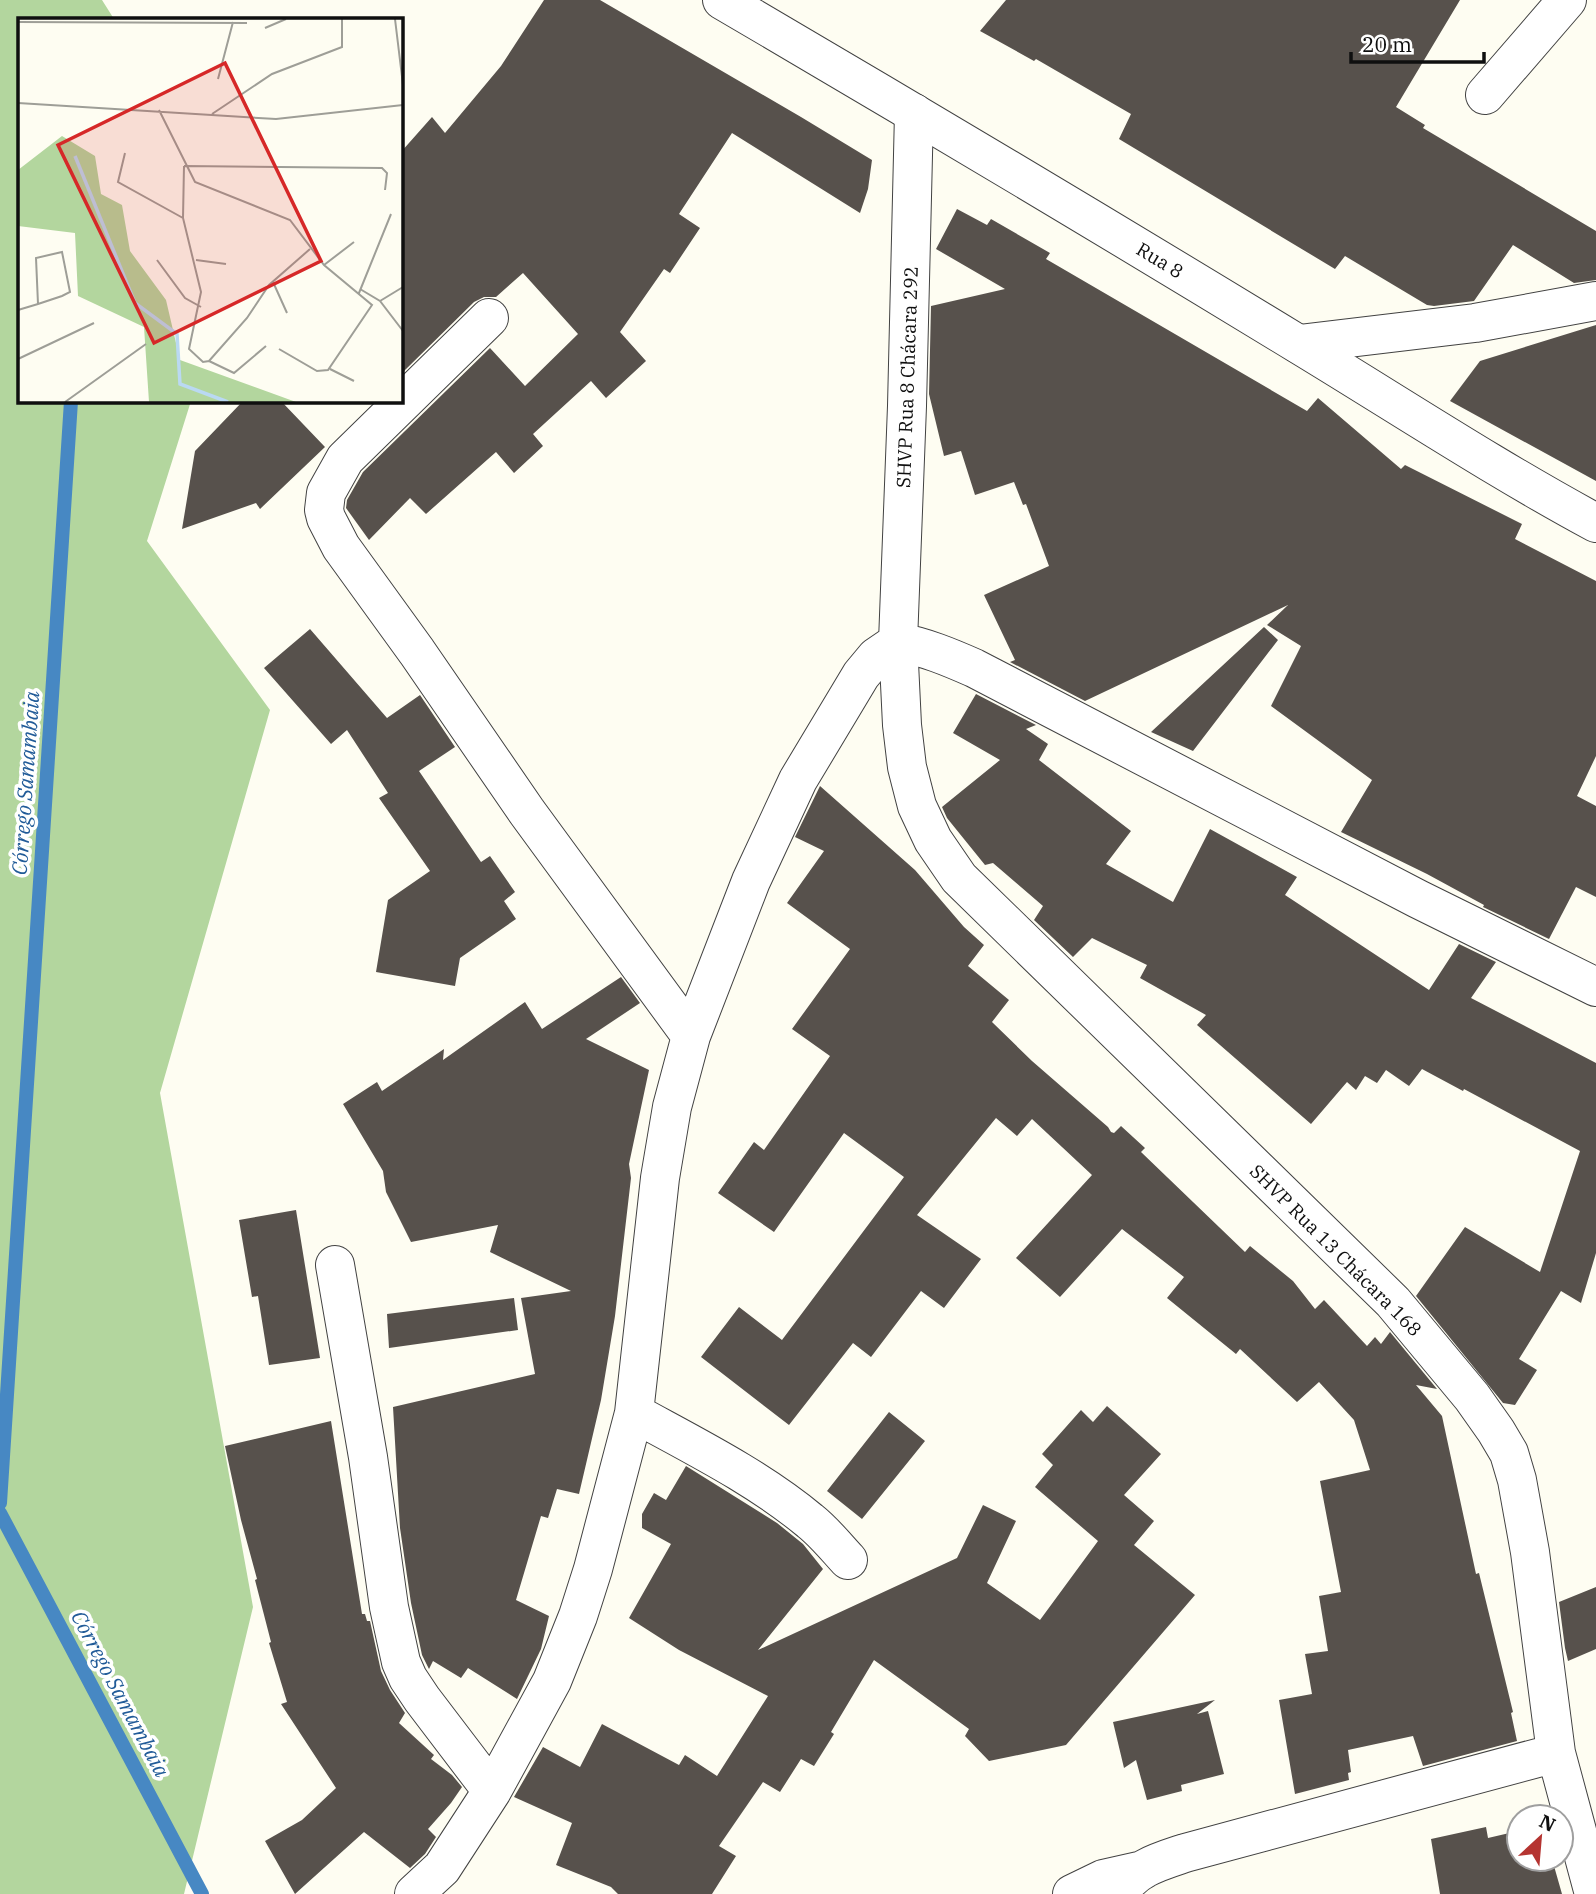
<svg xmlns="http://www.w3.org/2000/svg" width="1596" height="1894" font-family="'IBM Plex Serif',serif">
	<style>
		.forest { fill: #b3d69e }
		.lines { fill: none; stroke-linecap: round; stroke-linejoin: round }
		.stream { stroke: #4788c3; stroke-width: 14 }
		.building { fill: #57514c }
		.minor-casing { stroke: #424242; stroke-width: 40 }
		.tertiary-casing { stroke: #424242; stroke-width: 40 }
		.minor { stroke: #fff; stroke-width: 38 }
		.tertiary { stroke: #fff; stroke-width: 38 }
		.labels { text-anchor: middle; stroke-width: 7; stroke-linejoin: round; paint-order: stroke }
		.street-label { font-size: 19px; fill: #0f0f0f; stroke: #fff }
		.water-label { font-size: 21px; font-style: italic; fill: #215b98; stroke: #fff }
		.inset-river { fill: none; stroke: #bad9f2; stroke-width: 3.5 }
		.inset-road { fill: none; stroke: #9e9e97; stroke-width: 2 }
		.view { fill: #d62828; fill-opacity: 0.15; stroke: #d62828; stroke-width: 3.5 }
		.inset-edge { fill: none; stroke: #0f0f0f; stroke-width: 3.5 }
	</style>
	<rect width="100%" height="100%" fill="#fefdf2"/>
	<path class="forest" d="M0,0H102L114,19H19V401H191L147,541L270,710L160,1093L253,1607L184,1894H0Z"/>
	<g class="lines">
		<path class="stream" d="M0,1503L71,401
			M0,1513L202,1894"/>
	</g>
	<path class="building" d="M544,0H600L801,117L872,160L868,189L860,213L732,133L679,214L700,228L670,273L664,269L620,332L646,361L606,398L591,381L533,434L543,446L514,473L496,452L426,514L410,498L369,540L346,508L347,500L363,472L490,348L525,386L578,334L523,273L496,297H484L474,302L401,374V152L432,117L445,133L501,66Z
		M1006,0H1460L1396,107L1425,125L1423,128L1596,231V280L1574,283L1513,245L1474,301L1434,306L1427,305L1345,256L1335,269L1119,139L1131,114L1036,59L1034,61L980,31Z
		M957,209L987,225L991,219L1050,253L1046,259L1307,411L1318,398L1401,469L1405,465L1522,524L1515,539L1596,581V756L1577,796L1596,806V897L1576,887L1549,939L1483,907L1484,905L1427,874L1341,832L1372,780L1271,706L1301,646L1267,625L1288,605L1085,701L1010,662L1015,660L984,595L1049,566L1026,504L1023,505L1014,482L975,495L961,451L944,456L929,394L931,306L1005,289L936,249Z
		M1596,325V481L1450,401L1480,361Z
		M243,401H281L325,447L260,509L256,503L182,529L195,451Z
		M1264,627L1278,640L1193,751L1151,732Z
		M310,629L387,718L420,695L455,747L419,771L481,862L490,856L515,892L504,901L516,919L460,958L455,986L376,972L388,900L430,871L379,798L388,793L347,730L331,744L264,668Z
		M976,694L1036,725L1026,729L1048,744L1039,760L1131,831L1106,864L1173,902L1210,829L1297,877L1285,895L1429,990L1459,944L1496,962L1471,998L1596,1063V1253L1581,1303L1561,1291L1519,1359L1537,1370L1515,1405L1503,1403L1416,1296L1465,1227L1540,1272L1580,1151L1464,1089L1463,1091L1422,1069L1409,1086L1386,1070L1377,1083L1365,1076L1356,1090L1347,1082L1311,1124L1197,1025L1206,1015L1140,978L1147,965L1092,938L1073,957L1034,920L1043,906L993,863L985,865L947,818L942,807L1000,760L953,733Z
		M820,786L915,870L964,927L984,945L968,966L1009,1000L992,1022L1032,1061L1108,1127L1111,1132L1114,1133L1121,1126L1145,1148L1141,1152L1245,1252L1250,1246L1293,1281L1315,1309L1324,1300L1367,1346L1375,1337L1381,1344L1390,1332L1437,1389L1416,1385L1442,1416L1476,1574L1479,1573L1513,1712L1511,1713L1517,1741L1423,1766L1413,1736L1348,1750L1351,1772L1348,1773L1349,1780L1295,1794L1279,1700L1312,1694L1305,1654L1328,1651L1319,1596L1341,1592L1320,1481L1370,1470L1354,1420L1319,1382L1297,1402L1240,1349L1236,1354L1167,1298L1184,1277L1122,1229L1060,1297L1016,1258L1092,1175L1032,1119L1017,1136L996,1118L917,1215L981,1259L944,1308L921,1291L871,1357L853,1343L789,1425L701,1357L739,1307L782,1340L904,1177L844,1133L774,1232L718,1193L754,1142L764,1150L830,1056L792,1029L850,949L787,903L824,851L795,837Z
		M621,977L640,1003L586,1039L649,1070L629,1164L631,1178L615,1316L601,1400L579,1494L557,1489L548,1518L541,1516L516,1600L549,1616L541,1649L517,1699L468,1668L461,1678L433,1661L429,1669L422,1655L411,1603L400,1528L393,1407L535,1374L521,1298L571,1291L490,1252L498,1225L411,1242L386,1192L383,1171L343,1104L377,1082L382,1091L444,1049L443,1060L525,1002L542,1029Z
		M296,1210L320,1358L269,1365L258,1296L252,1297L239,1220Z
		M514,1298L518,1330L389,1348L387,1314Z
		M1107,1406L1161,1454L1124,1495L1154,1521L1134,1545L1195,1595L1066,1745L989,1761L965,1736L969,1729L874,1660L831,1732L834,1734L814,1766L801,1759L780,1792L763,1782L719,1846L736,1856L712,1894H618L611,1887L556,1865L572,1823L514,1797L543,1747L580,1767L602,1724L679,1765L685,1755L717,1776L768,1696L679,1650L629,1618L671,1544L642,1528V1514L654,1493L666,1500L686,1466L777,1523L803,1544L823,1569L758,1650L957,1558L983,1505L1016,1521L987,1583L1040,1620L1098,1541L1035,1487L1053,1465L1042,1454L1081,1410L1093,1422Z
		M889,1412L925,1441L862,1519L827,1491Z
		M331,1421L362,1614H365L367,1621H370L381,1671L390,1690L405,1713L399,1723L434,1755L431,1759L452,1775L462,1787L451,1803L428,1829L436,1837L425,1854L410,1868L364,1832L295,1894L265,1841L302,1820L336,1788L281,1704L287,1702L269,1643L271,1642L255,1580L257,1579L241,1520L225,1446Z
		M1596,1587V1649L1568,1661L1565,1648L1559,1602Z
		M1215,1700L1197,1714L1208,1711L1224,1774L1181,1785L1182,1791L1147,1800L1136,1760L1124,1768L1113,1722Z
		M1486,1827L1488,1838L1518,1831L1519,1859H1552L1562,1894H1440L1431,1839Z"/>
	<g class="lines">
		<g class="minor-casing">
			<path id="minor" d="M1485,95L1567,0
				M914,113L907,406L898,642L902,725L907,767L917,806L933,840L959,878L1393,1302L1472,1397L1496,1431L1509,1453L1517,1480L1530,1552L1556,1753L1594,1894
				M489,318L345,459L326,493L324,510L326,518L341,547L417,652L527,812L691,1036
				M1299,344L1475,323L1596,301
				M335,1265L368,1457L389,1607L401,1662L408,1678L422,1699L492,1791
				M634,1413C694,1446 757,1477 810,1521C824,1532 836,1547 848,1560
				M414,1894L442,1868L492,1791L552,1681L578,1616L593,1569L634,1413L660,1178L672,1107L691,1036L751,881L798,780L861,675L876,657L898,642C925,647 949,657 974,668L1418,899L1596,987
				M1072,1894L1103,1879L1143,1870
				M1120,1894C1131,1869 1161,1861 1185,1853L1556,1753"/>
		</g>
		<g class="tertiary-casing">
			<path id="tertiary" d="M722,0C915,113 1106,227 1298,344C1397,404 1494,468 1596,523"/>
		</g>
		<use href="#minor" class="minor"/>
		<use href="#tertiary" class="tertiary"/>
	</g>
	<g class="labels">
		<g class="street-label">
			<text transform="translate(1160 260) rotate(31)" y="7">Rua 8</text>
			<text transform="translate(907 377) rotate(-88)" y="7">SHVP Rua 8 Chácara 292</text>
			<text transform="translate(1336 1250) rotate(45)" y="7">SHVP Rua 13 Chácara 168</text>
		</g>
		<g class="water-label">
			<text transform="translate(26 783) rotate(-86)" y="7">Córrego Samambaia</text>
			<text transform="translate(120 1694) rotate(62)" y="7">Córrego Samambaia</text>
		</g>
	</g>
	<g transform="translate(18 18)">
		<rect width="385" height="385" fill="#fefdf2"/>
		<path d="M44,118L77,138L83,176L104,187L112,233L148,282L162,342L278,384H131L126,309L60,278L57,215L0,208V152Z" fill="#b3d69e"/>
		<path class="inset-river" d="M57,138L117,285L159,316L162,366L210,384"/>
		<path class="inset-road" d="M377,1L385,67M0,4L229,5M247,10L268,1M200,61L215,4M0,85L258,101L385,87M141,92L177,164L272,202L306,247L354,287L310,352L299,353L261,331M194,96L254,56L324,29V1M107,135L100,164L165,200M166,148L165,200L183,274L171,331L185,344L191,343L229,300L251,267L292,231M166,148L364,150L369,155L367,172M139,242L167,280L183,289M178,242L208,246M306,247L336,224M255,264L269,295M342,271L362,283L385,313M341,275L373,196M362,283L385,269M0,292L20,286L44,278L52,274L44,234L18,240L20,286M0,341L76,305M191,343L216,355L248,328M312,351L336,363M47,384L128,326"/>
		<path class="view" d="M207,45L303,243L136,325L40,127Z"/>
		<rect width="385" height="385" class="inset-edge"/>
	</g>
	<g transform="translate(1540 1838) rotate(26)"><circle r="33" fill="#ffffff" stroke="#9f9f9f" stroke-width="2"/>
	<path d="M0-5L12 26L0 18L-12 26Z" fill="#b53431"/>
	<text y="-10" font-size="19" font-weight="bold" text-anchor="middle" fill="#0f0f0f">N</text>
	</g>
	<path d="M1351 52v10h133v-10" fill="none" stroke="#0f0f0f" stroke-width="3.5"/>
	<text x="1362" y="52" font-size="21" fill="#0f0f0f" stroke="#ffffff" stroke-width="5" paint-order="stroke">20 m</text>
</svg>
